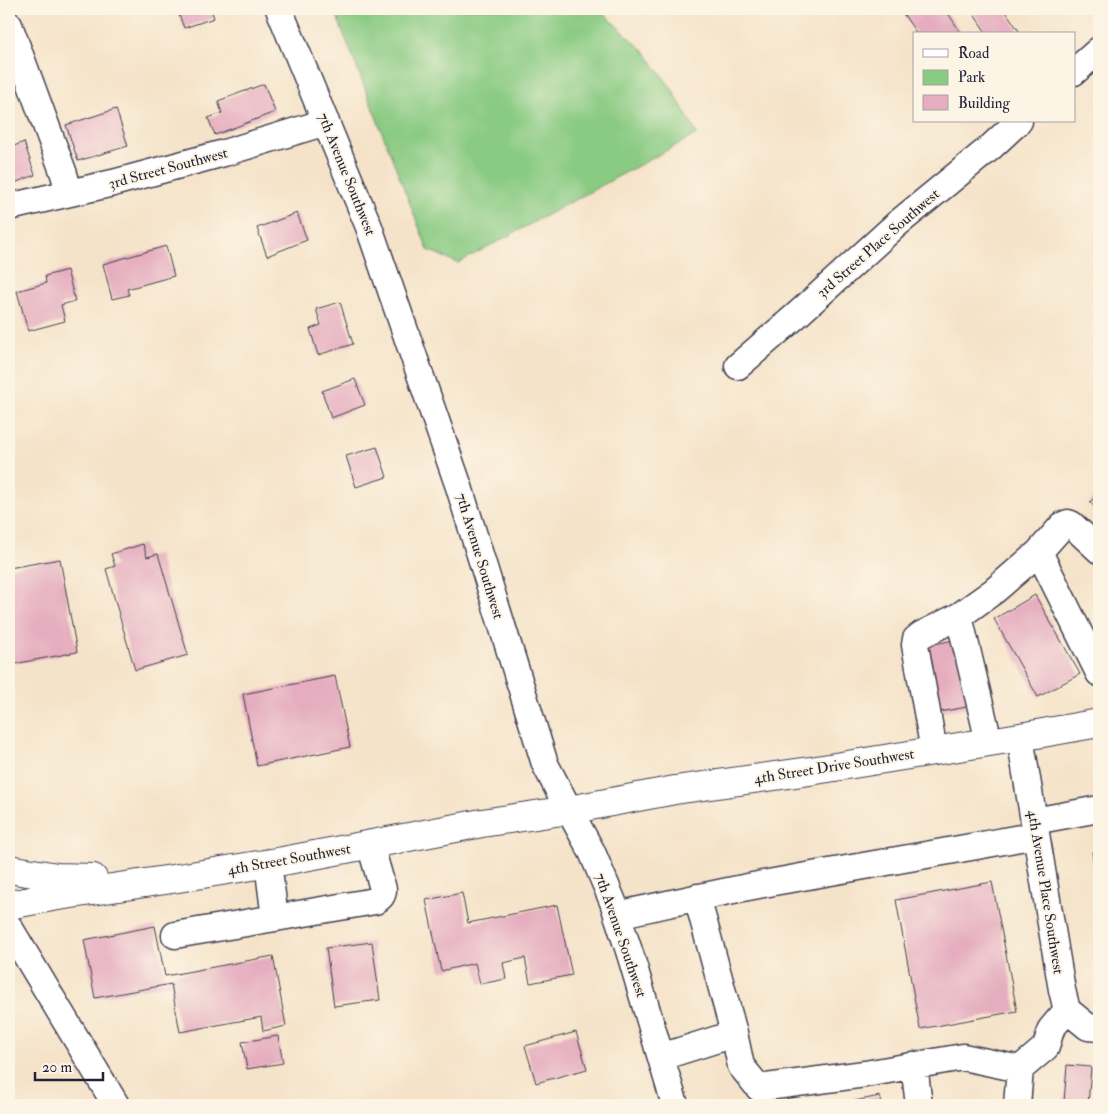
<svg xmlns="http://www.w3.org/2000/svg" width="1108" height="1114" font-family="'IM FELL Double Pica',serif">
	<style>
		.green { fill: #8acb83; stroke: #56765f }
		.building { fill: #e5adbf }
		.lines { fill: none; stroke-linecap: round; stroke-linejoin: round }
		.minor-casing { stroke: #423f50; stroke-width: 29 }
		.major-casing { stroke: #423f50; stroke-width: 30 }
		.minor { stroke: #fff; stroke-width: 26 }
		.major { stroke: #fff; stroke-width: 28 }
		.labels { text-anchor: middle; stroke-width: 4; stroke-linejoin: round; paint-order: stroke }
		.street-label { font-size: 15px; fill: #22223b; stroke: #fcf5e5 }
	</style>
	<rect width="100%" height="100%" fill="#fcf5e5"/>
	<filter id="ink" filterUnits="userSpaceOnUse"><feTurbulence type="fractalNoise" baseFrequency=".02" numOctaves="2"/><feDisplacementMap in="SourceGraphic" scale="10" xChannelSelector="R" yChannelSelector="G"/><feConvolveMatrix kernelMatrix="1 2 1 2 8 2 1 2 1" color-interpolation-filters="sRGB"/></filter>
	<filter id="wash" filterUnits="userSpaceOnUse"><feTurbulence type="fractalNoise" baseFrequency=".0096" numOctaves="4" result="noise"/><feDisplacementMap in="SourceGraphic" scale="20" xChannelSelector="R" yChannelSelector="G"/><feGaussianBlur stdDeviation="1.12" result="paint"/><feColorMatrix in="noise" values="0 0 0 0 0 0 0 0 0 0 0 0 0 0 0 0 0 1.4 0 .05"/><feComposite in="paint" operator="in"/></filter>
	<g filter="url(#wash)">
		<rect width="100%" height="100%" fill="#f5e3c9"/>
		<path class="green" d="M334,9H595L603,13L645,52L672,89L697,134L458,263L428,250Z"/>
		<g id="blocks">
			<path class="building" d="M177,9H211L214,18L184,28Z
				M900,9H927L928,11L931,9H945L962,34H917Z
				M974,9H1004L1019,31L1015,34H987L971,10Z
				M264,84L275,112L215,135L208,118L222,113L218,101Z
				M116,109L128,146L78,161L66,125Z
				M24,142L35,175L9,185V148Z
				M297,213L307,240L267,256L257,228Z
				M166,246L174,276L127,289L129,295L112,299L103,264Z
				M67,270L75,301L61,305L65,321L28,331L17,291L46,283L45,276Z
				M340,302L353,344L318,355L310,329L321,325L316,309Z
				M355,379L365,405L331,418L322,391Z
				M377,447L387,477L356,487L346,456Z
				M1099,494V512L1090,502Z
				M143,544L147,557L158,554L188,655L135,670L106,569L115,566L111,554Z
				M60,559L77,652L14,664L9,635V568Z
				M1035,595L1080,674L1038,697L994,619Z
				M958,639L972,706L940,712L926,646Z
				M335,676L350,747L257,766L243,694Z
				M1099,851V892H1098L1092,852Z
				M992,882L1017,1011L920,1029L896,900Z
				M462,893L468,923L557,905L572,975L530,983L525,958L503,963L506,979L480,984L475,963L441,971L426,900Z
				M155,926L165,976L273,956L286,1026L263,1031L261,1017L180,1032L171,984L95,998L84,940Z
				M372,942L380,1000L334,1006L326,948Z
				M576,1032L587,1069L536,1083L525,1046Z
				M278,1036L283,1063L247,1069L242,1042Z
				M1067,1065L1091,1067L1088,1105L1064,1102Z
				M880,1096L882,1105H839V1104Z"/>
		</g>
	</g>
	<g filter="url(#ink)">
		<use href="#blocks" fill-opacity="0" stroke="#423f50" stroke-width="1"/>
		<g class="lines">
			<g class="minor-casing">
				<path id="minor" d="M279,9L369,227L459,487L545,764L569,810L592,852L613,902L631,957L675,1105
					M9,25L64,174L69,193
					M1074,72L1099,50
					M9,207L113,183L224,153L326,122
					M738,366L798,314L897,224L991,147L1019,121
					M1039,552L1099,673
					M1020,737L1062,990L1067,1010L1088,1027L1099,1028
					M989,742L959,616L994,591L1039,552L1063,525L1068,523L1071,524L1099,550
					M934,751L915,645L916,639L921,635L959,616
					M1034,821L1099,809
					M268,863L275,918
					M617,915C673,903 728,890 785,880C868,865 952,851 1036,835
					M9,927L116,1105
					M175,935L375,901C380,898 383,896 383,889L370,844
					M734,1033L741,1066L759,1088L865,1074L963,1057L1020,1069L1046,1047L1051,1029L1067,1010
					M661,1057L721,1038L734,1033L697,897
					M914,1065L919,1105
					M1017,1105L1020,1069"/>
			</g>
			<g class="major-casing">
				<path id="major" d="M9,869L57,877L93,878
					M9,905L52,897L172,879L283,861L482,823L569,810L675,790L810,771L1020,737L1099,723"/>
			</g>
			<use href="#minor" class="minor"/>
			<use href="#major" class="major"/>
		</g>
	</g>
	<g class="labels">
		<g class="street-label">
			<text transform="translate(168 168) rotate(-15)" y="5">3rd Street Southwest</text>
			<text transform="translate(347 174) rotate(68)" y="5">7th Avenue Southwest</text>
			<text transform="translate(878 243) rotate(-41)" y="5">3rd Street Place Southwest</text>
			<text transform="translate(480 556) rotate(73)" y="5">7th Avenue Southwest</text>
			<text transform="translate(834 766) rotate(-9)" y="5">4th Street Drive Southwest</text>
			<text transform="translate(289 859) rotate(-10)" y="5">4th Street Southwest</text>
			<text transform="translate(1046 892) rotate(81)" y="5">4th Avenue Place Southwest</text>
			<text transform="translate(621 935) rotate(71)" y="5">7th Avenue Southwest</text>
		</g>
	</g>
	<rect width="1108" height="1114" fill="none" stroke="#fcf5e5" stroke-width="30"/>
	<rect x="913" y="32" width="162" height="90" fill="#fcf5e5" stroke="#a5a1a1"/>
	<rect x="923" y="49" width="25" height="8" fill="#ffffff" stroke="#a5a1a1"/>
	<text x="958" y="58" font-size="15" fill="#22223b">Road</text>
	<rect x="923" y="70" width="25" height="15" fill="#8acb83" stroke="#a5a1a1"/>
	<text x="958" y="82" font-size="15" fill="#22223b">Park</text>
	<rect x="923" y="95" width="25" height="15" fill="#e5adbf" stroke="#a5a1a1"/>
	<text x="958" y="108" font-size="15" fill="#22223b">Building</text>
	<path d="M35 1072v8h68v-8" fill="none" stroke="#22223b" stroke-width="2.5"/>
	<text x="42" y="1072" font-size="15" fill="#22223b" stroke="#fcf5e5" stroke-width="4" paint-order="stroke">20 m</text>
</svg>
